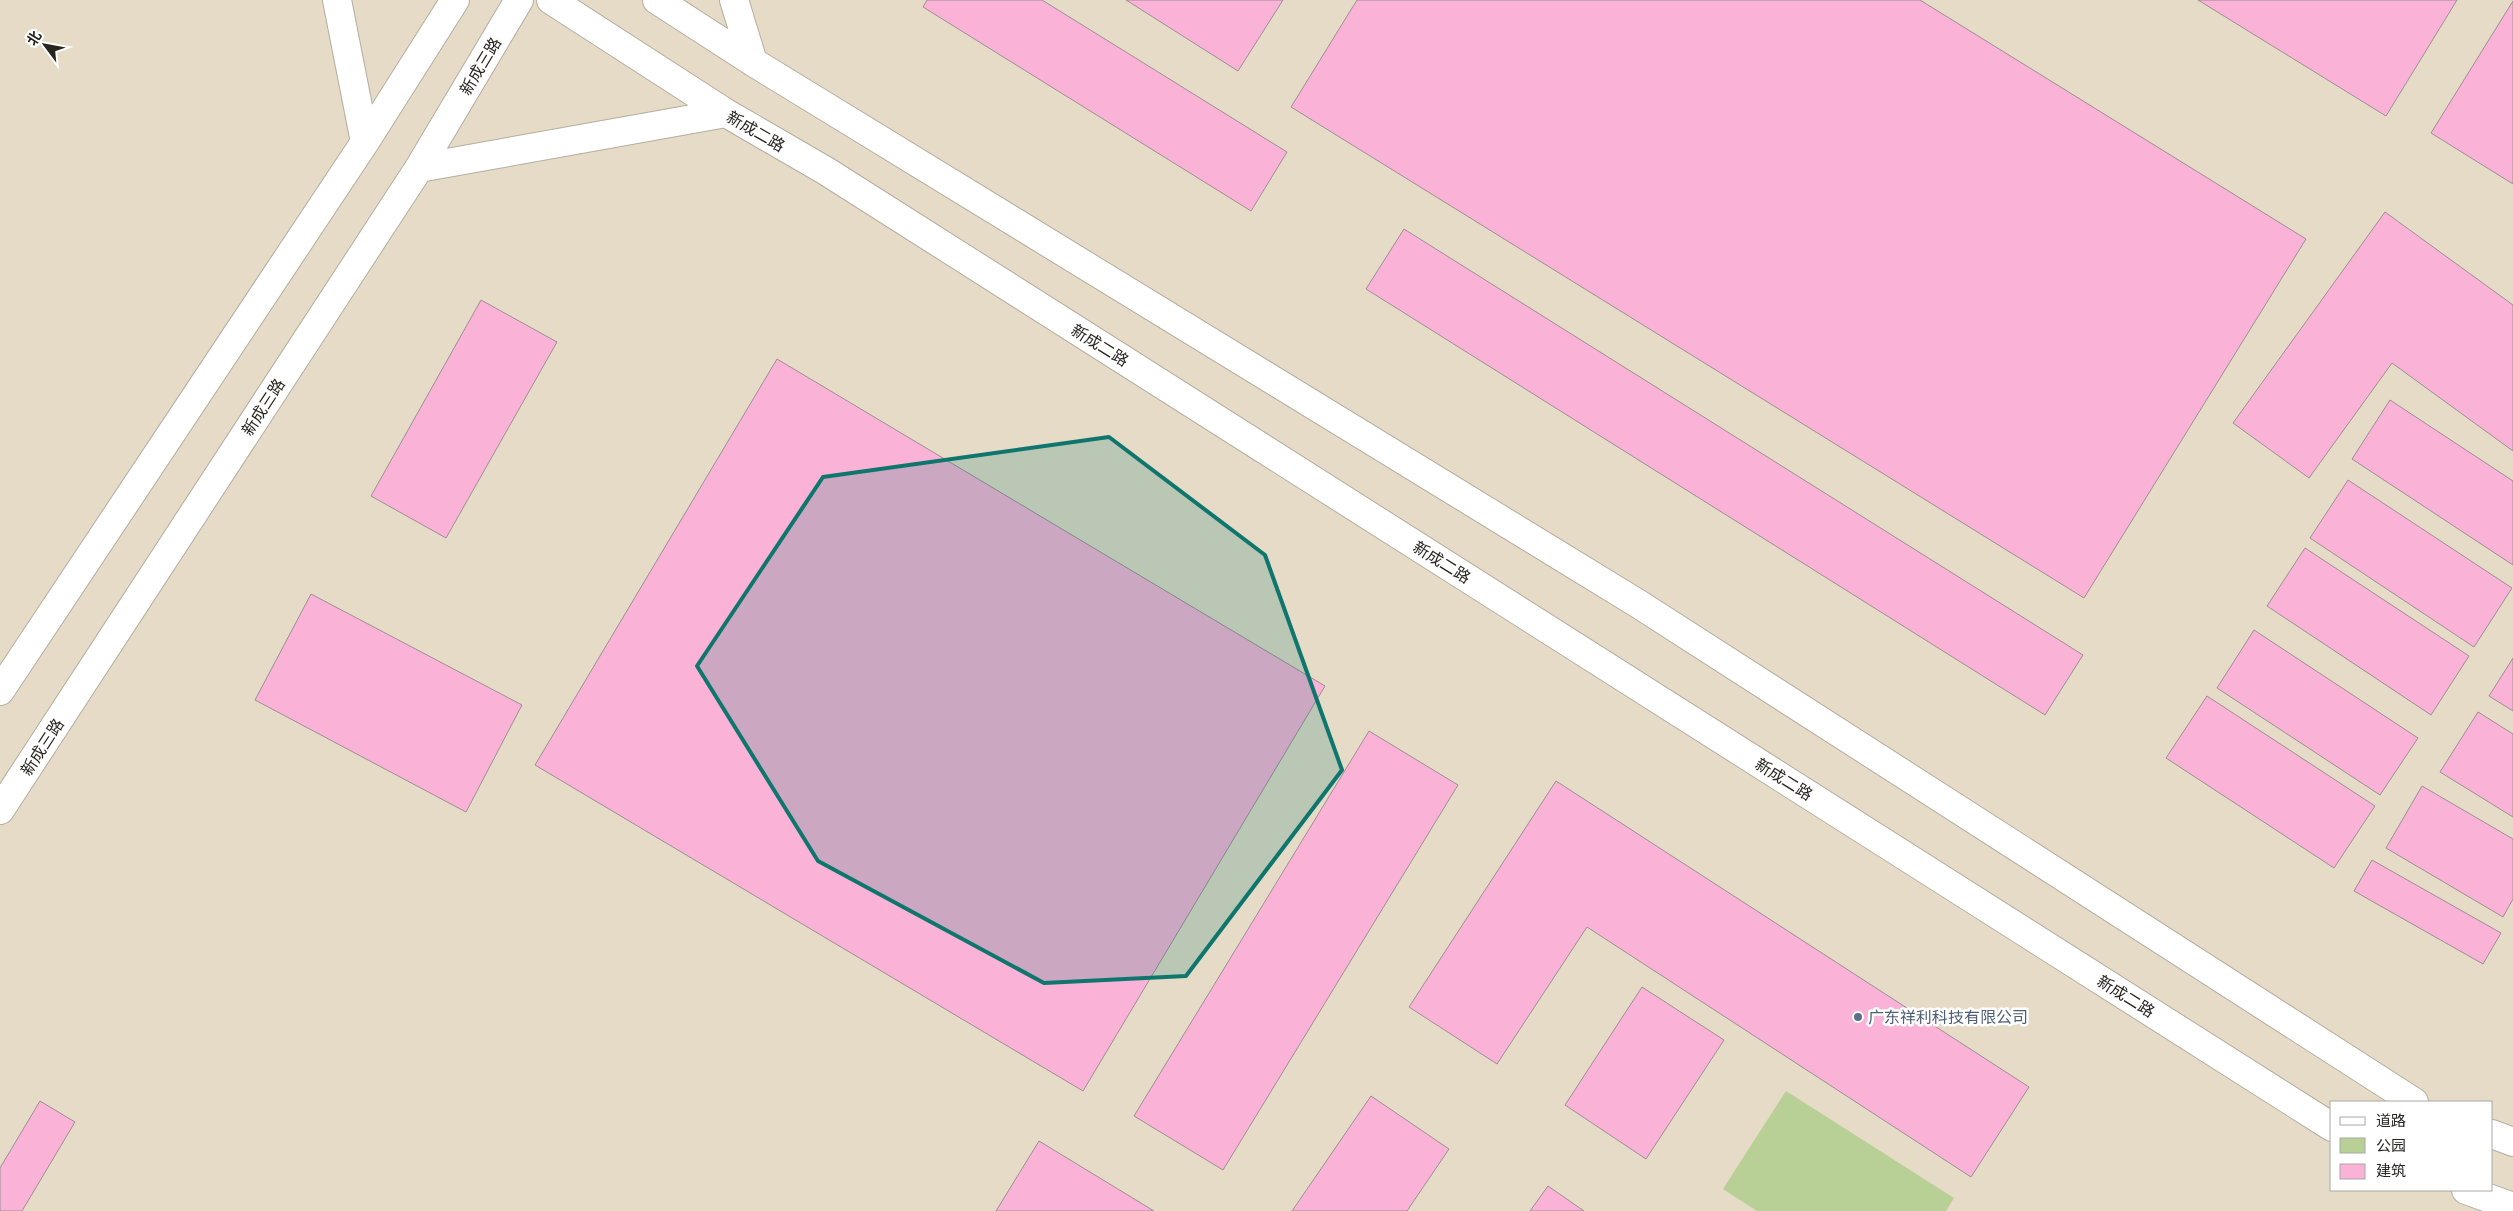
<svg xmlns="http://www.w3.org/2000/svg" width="2513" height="1211" font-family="Barlow,'Noto Sans SC',sans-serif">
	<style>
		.built { fill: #e6dbc7; fill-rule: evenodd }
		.green { fill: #b8cf95 }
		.building { fill: #fab3d7; stroke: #9c8e94 }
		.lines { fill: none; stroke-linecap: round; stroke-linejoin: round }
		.secondary-casing { stroke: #b4ada0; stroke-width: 30 }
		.secondary { stroke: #fff; stroke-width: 28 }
		.marked { fill: #0f766e; fill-opacity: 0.2; stroke: #0f766e; stroke-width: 4; stroke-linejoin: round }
		.service-dot { fill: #5c6f8a; stroke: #fff; stroke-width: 2 }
		.labels { text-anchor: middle; stroke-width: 5; stroke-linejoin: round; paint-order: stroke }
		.street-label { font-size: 16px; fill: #282520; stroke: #fff }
		.service-label { font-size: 16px; fill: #4e5e75; stroke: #fff; text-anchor: start }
	</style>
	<rect width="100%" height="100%" fill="#eee7d9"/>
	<path class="built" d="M0,0H2513V1211H0ZM2332,1102H2492V1190H2332Z"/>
	<path class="green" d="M1786,1091L1954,1198L1946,1211H1757L1723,1189Z"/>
	<path class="building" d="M927,0H1042L1287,152L1251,211L923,7Z
		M1126,0H1283L1238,71Z
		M1357,0H1920L2306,239L2084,598L1291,107Z
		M2198,0H2457L2386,116Z
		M2513,1V184L2431,133Z
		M2385,212L2513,305V451L2392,363L2309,478L2233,423Z
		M1404,229L2083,655L2045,715L1366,289Z
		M481,300L557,342L446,538L371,496Z
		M777,359L1325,686L1083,1091L535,765Z
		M2390,400L2513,481V565L2352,459Z
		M2348,480L2512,588L2474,647L2310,538Z
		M2305,548L2469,656L2431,715L2267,606Z
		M311,594L522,705L466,812L255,700Z
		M2254,630L2418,738L2380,795L2217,688Z
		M2513,658V711L2489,696Z
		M2207,696L2375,806L2334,868L2166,758Z
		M2478,712L2513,734V817L2440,772Z
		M1369,731L1458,785L1223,1170L1134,1116Z
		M1556,781L2029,1087L1971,1177L1587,927L1497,1064L1409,1007Z
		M2422,786L2513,839V899L2503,917L2386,848Z
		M2372,860L2501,933L2483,964L2354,891Z
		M1642,987L1724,1040L1646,1159L1565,1105Z
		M1371,1096L1449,1149L1407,1211H1292Z
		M40,1101L75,1122L22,1211H0V1168Z
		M1039,1141L1154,1211H996Z
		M1548,1186L1584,1211H1530Z"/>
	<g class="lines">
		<g class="secondary-casing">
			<path id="secondary" d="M337,0L365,142
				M551,0L726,113L826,171L2332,1127
				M657,0L753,62L1637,603L2414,1102
				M734,0L753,62
				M419,168L726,113
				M0,691L365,142L455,0
				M0,810L419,168L519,0
				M2492,1134L2513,1142
				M2466,1190L2513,1207"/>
		</g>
		<use href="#secondary" class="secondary"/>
	</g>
	<path class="marked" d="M1109,437L1265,555L1342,770L1186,976L1044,983L818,861L697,666L823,477Z"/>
	<circle class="service-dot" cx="1858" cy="1017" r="5"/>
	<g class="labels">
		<g class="street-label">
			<text transform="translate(480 66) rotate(-59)" y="6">新成三路</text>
			<text transform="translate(756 131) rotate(30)" y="6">新成二路</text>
			<text transform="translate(1100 345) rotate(32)" y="6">新成二路</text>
			<text transform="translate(263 407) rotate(-57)" y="6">新成三路</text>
			<text transform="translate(1442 562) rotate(32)" y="6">新成二路</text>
			<text transform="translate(42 747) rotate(-57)" y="6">新成三路</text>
			<text transform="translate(1784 779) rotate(32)" y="6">新成二路</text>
			<text transform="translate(2126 996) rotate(32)" y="6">新成二路</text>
		</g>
		<g class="service-label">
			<text x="1868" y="1023">广东祥利科技有限公司</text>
		</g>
	</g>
	<rect x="2330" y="1101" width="162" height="90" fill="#ffffff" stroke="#a9a8a6"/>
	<rect x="2340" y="1117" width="25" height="8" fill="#ffffff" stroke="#a9a8a6"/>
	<text x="2376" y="1126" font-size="15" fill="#282520">道路</text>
	<rect x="2340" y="1138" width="25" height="15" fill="#b8cf95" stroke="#a9a8a6"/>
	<text x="2376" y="1151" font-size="15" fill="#282520">公园</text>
	<rect x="2340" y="1164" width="25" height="15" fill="#fab3d7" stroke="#a9a8a6"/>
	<text x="2376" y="1176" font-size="15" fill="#282520">建筑</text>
	<g transform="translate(45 45) rotate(302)" stroke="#ffffff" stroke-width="4" paint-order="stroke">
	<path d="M0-4L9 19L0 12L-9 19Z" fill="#282520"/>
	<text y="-8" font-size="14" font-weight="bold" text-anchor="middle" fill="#282520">北</text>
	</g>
</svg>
